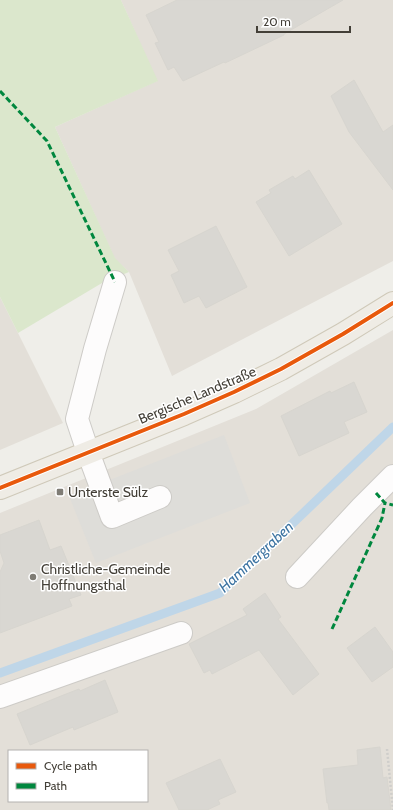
<svg xmlns="http://www.w3.org/2000/svg" width="393" height="810" font-family="Cabin,sans-serif">
	<style>
		.residential { fill: #e3dfd8; fill-rule: evenodd }
		.green { fill: #dbe7cc }
		.parking { fill: #deddd9 }
		.lines { fill: none; stroke-linecap: round; stroke-linejoin: round }
		.stream { stroke: #bfd6e8; stroke-width: 9 }
		.building { fill: #d9d7d2; stroke: #d7d5cf }
		.minor-casing { stroke: #cdcbc7; stroke-width: 24 }
		.major-casing { stroke: #cfc9b9; stroke-width: 24 }
		.path { stroke: #cfcecb; stroke-width: 2.5; stroke-dasharray: 2 2; stroke-linecap: butt }
		.minor { stroke: #fdfcfc; stroke-width: 22 }
		.major { stroke: #efece5; stroke-width: 22 }
		.quiet { stroke: #00873e; stroke-width: 3; stroke-dasharray: 6 3; stroke-linecap: butt }
		.cycleway-casing { stroke: #fff; stroke-width: 6 }
		.cycleway { stroke: #e8590c; stroke-width: 4 }
		.poi-dot { fill: #7f7c75; stroke: #fff; stroke-width: 1.5 }
		.labels { text-anchor: middle; stroke-width: 3; stroke-linejoin: round; paint-order: stroke }
		.street-label { font-size: 14px; fill: #433f37; stroke: #fff }
		.poi-label { font-size: 14px; fill: #433f37; stroke: #fff; text-anchor: start }
		.water-label { font-size: 15px; font-style: italic; fill: #3d74a2; stroke: #fff }
	</style>
	<rect width="100%" height="100%" fill="#efeee9"/>
	<path class="residential" d="M121,0H393V261L172,376L129,272L115,259L55,127L157,81Z
		M0,297L63,423L0,450Z
		M393,330V810H0V513L256,409ZM9,751H147V801H9Z"/>
	<path class="green" d="M0,0H121L158,81L55,127L115,258L129,272L102,283L18,333L0,297Z"/>
	<path class="parking" d="M224,435L250,503L96,563L69,496Z"/>
	<g class="lines">
		<path class="stream" d="M0,673L220,593L393,427"/>
	</g>
	<path class="building" d="M177,0H343L284,34V35L225,63L224,62L183,81L174,67L168,70L155,43L159,42L146,15Z
		M354,80L383,132L393,125V190L349,132L331,96Z
		M309,170L342,224L289,256L256,202L271,193L269,190L293,176L295,179Z
		M216,226L247,287L206,308L199,296L184,303L171,275L179,271L168,250Z
		M354,382L367,412L344,422L349,433L299,456L281,416L330,391L331,393Z
		M39,520L50,550L61,546L81,595L69,599L72,606L0,633V572L4,563L0,551V535Z
		M265,593L281,617L278,619L319,674L293,695L259,650L212,674L210,670L204,673L189,644L247,615L243,609Z
		M375,627L393,652V667L372,682L347,648Z
		M105,680L118,712L74,730L73,727L30,745L17,714L61,696L79,689L80,691Z
		M380,747L383,778L387,777L391,810H329L328,803H327L323,769L358,765L357,750Z
		M220,759L236,792L218,800L220,804L207,810H179L166,783Z"/>
	<g class="lines">
		<g class="minor-casing">
			<path id="minor" d="M115,282L95,349L77,419L88,452L112,517L160,497
				M297,577L362,507L393,476
				M0,697L181,633"/>
		</g>
		<g class="major-casing">
			<path id="major" d="M0,488L184,414L234,392L281,369L343,334L393,303"/>
		</g>
		<path class="path" d="M387,749L393,810"/>
		<use href="#minor" class="minor"/>
		<use href="#major" class="major"/>
		<path class="quiet" d="M0,91L47,141L115,282
			M376,493L385,503L393,505
			M332,629L382,518L385,503"/>
		<g class="cycleway-casing">
			<path id="cycleway" d="M0,488L184,414L234,392L281,369L343,334L393,303"/>
		</g>
		<use href="#cycleway" class="cycleway"/>
	</g>
	<g class="poi-dot">
		<rect x="56" y="488" width="8" height="8" rx="2"/>
		<circle cx="33" cy="577" r="4"/>
	</g>
	<g class="labels">
		<g class="street-label">
			<text transform="translate(197 395) rotate(-23)" y="5">Bergische Landstraße</text>
		</g>
		<g class="poi-label">
			<text x="68" y="497">Unterste Sülz</text>
			<text x="41" y="574">Christliche-Gemeinde<tspan x="41" dy="16">Hoffnungsthal</tspan></text>
		</g>
		<g class="water-label">
			<text transform="translate(256 557) rotate(-43)" y="5">Hammergraben</text>
		</g>
	</g>
	<rect x="8" y="750" width="140" height="52" fill="#ffffff" stroke="#b4b2af"/>
	<rect x="16" y="763" width="20" height="6" fill="#e8590c" stroke="#b4b2af"/>
	<text x="44" y="770" font-size="12" fill="#433f37">Cycle path</text>
	<rect x="16" y="783" width="20" height="6" fill="#00873e" stroke="#b4b2af"/>
	<text x="44" y="790" font-size="12" fill="#433f37">Path</text>
	<path d="M257 26v6h93v-6" fill="none" stroke="#433f37" stroke-width="2"/>
	<text x="263" y="26" font-size="12" fill="#433f37" stroke="#ffffff" stroke-width="3" paint-order="stroke">20 m</text>
</svg>
